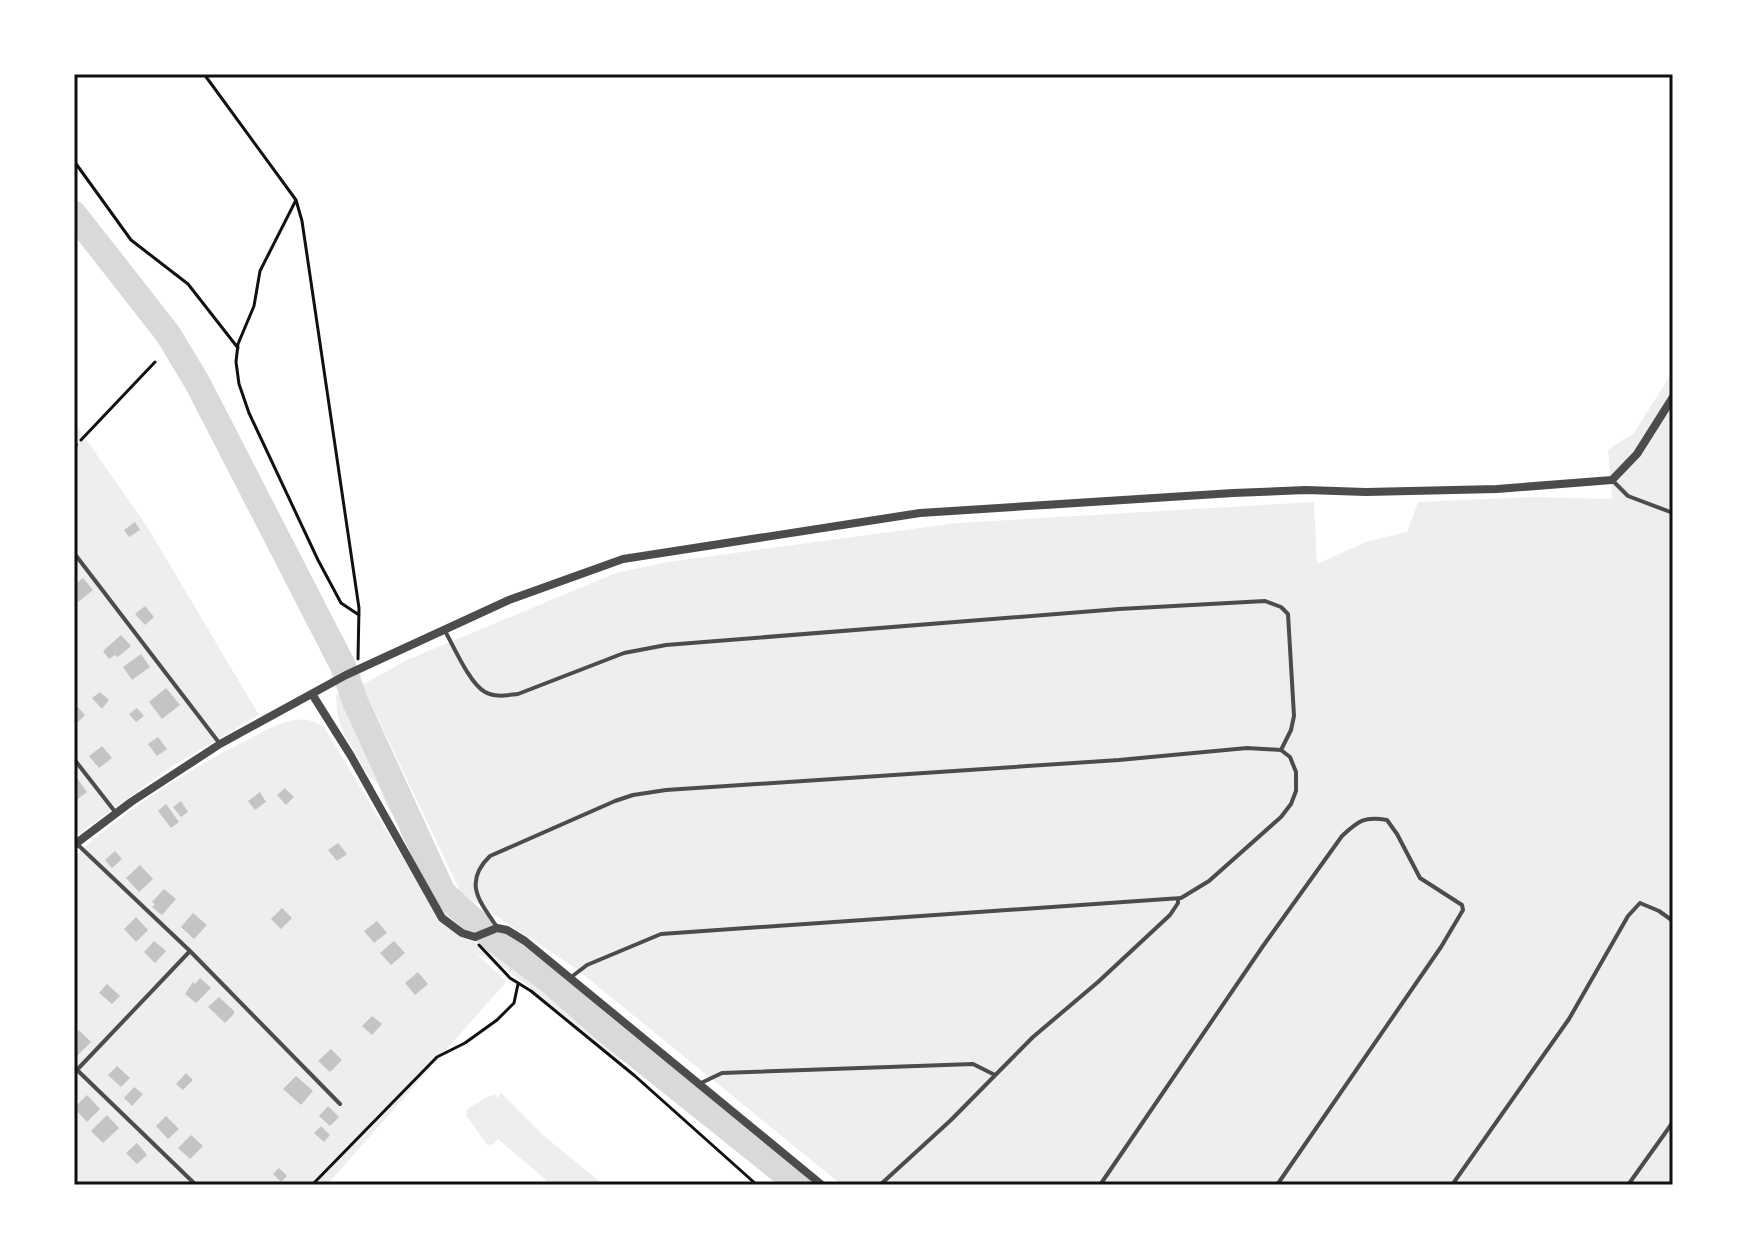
<svg xmlns="http://www.w3.org/2000/svg" width="1747" height="1259" font-family="'Roboto Serif',serif">
	<style>
		.green { fill: #eee }
		.lines { fill: none; stroke-linecap: round; stroke-linejoin: round }
		.river { stroke: #d9d9d9; stroke-width: 26 }
		.building { fill: #c4c4c4 }
		.path { stroke: #111; stroke-width: 3 }
		.service { stroke: #4c4c4c; stroke-width: 4 }
		.minor { stroke: #4c4c4c; stroke-width: 8 }
		.neatline { fill: none; stroke: #111; stroke-width: 3 }
	</style>
	<rect width="100%" height="100%" fill="#fff"/>
	<path class="green" d="M1673,371V1185H842L574,967L461,893L362,685L407,660L616,573L668,562L957,523L1314,502L1317,564L1366,542L1407,532L1418,502L1534,497L1612,499L1608,450L1634,433Z
		M74,422L148,528L259,715L174,765L74,837Z
		M357,690L364,699L368,716L399,782L412,799L434,846L451,893L480,913L490,931L557,974L577,997L596,1007L687,1085L727,1111L752,1136L772,1142L779,1156L790,1169L789,1177L781,1179L750,1153L701,1119H697L698,1115L670,1099L642,1069L617,1059L544,1003L532,989L497,963L477,954L506,982L327,1185H74V857C123,811 189,769 249,739C263,732 279,722 295,720C307,718 315,722 324,727L433,908L429,890L428,868L411,853L402,837L400,823L386,805L378,784L368,775L343,732L337,713L336,695Z
		M501,1093L543,1135L604,1185H552L498,1139L494,1144L487,1145L466,1115L467,1109L489,1096L496,1095L497,1098Z"/>
	<g class="lines">
		<path class="river" d="M74,214L168,334L198,384L343,666L355,701L443,893L494,939L550,981L602,1027L799,1185"/>
	</g>
	<path class="building" d="M135,522L140,530L129,537L124,530Z
		M83,578L93,590L78,602L74,598V585Z
		M145,606L154,617L145,625L135,614Z
		M121,635L131,646L118,657L115,655L109,659L103,651Z
		M141,654L150,667L132,680L123,667Z
		M166,688L180,705L162,719L149,702Z
		M100,692L109,700L102,709L92,698Z
		M77,706L85,715L74,726V709Z
		M137,708L144,716L136,722L129,714Z
		M158,737L167,749L157,756L148,744Z
		M102,746L112,758L99,768L89,756Z
		M74,774L87,792L74,802Z
		M285,788L294,797L286,805L277,795Z
		M260,792L266,802L255,810L248,801Z
		M181,801L188,812L181,817L173,807Z
		M166,804L179,822L171,828L158,811Z
		M338,843L347,854L337,861L328,850Z
		M115,851L122,859L112,868L105,860Z
		M140,865L153,879L139,892L126,878Z
		M164,889L176,899L162,915L152,907L155,904L152,902Z
		M282,908L292,918L281,929L271,919Z
		M193,913L207,925L194,939L181,927Z
		M136,917L148,930L136,942L124,929Z
		M377,921L387,933L374,943L364,931Z
		M154,941L166,951L155,963L144,952Z
		M394,941L405,953L391,965L380,953Z
		M418,972L428,984L415,995L405,983Z
		M200,978L211,988L196,1003L185,994L193,982L195,984Z
		M107,984L120,996L112,1004L99,993Z
		M219,997L234,1011V1014L225,1023L208,1007Z
		M372,1016L382,1024L372,1035L362,1026Z
		M79,1030L91,1042L77,1056H74V1036Z
		M331,1049L342,1060L330,1072L318,1061Z
		M117,1066L130,1078L121,1087L108,1075Z
		M186,1073L193,1080L183,1090L176,1084Z
		M296,1076L313,1091L301,1105L283,1089Z
		M134,1087L143,1094L132,1106L124,1098Z
		M87,1095L100,1109L87,1122L74,1108Z
		M328,1106L339,1117L330,1126L319,1116Z
		M107,1115L119,1128L103,1143L91,1131Z
		M166,1116L179,1129L168,1139L156,1126Z
		M321,1126L330,1135L324,1142L314,1133Z
		M191,1135L203,1146L190,1159L178,1148Z
		M137,1143L147,1155L137,1164L126,1153Z
		M279,1168L287,1176L281,1182L273,1174Z"/>
	<g class="lines">
		<path class="path" d="M204,74L296,200L302,221L359,608L358,659
			M74,161L131,240L188,284L238,348
			M296,200L260,271L254,306L238,344L236,362L239,384L249,413L318,560L341,603L359,615
			M81,440L155,362
			M479,945L510,978L531,991L635,1076L757,1185
			M312,1185L437,1057L465,1043L497,1020L514,1003L518,984"/>
		<path class="service" d="M74,446L76,445
			M1613,481L1628,496L1673,513
			M74,553L220,744
			M445,631C454,647 470,684 485,692C495,698 508,695 518,694L624,653L666,645L1119,609L1265,601L1281,607L1288,614L1294,716L1291,730L1281,750
			M74,759L116,813
			M77,844L190,951L340,1104
			M497,927C479,901 463,882 490,856L615,801L633,795L666,790L1119,760L1247,748L1281,750L1290,757L1296,772V791L1291,804L1281,817L1209,881L1181,898L661,934L587,965L570,978
			M74,1067L196,1185
			M74,1073L190,951
			M701,1083L722,1073L973,1064L995,1075
			M880,1185L951,1120L1033,1037L1098,982L1170,915L1178,903V898
			M1100,1185L1263,946L1342,836C1358,821 1364,816 1387,820L1397,834L1420,878L1462,905L1463,910L1441,947L1277,1185
			M1452,1185L1569,1019L1628,916L1640,903L1659,911L1673,921
			M1628,1185L1673,1122"/>
		<path class="minor" d="M312,694L351,756L442,918L462,933L475,937L497,928L507,930L525,941L822,1185
			M74,845L131,802L220,744L346,675L509,600L623,559L920,513L1233,493L1306,490L1366,492L1497,489L1612,480L1637,454L1673,397"/>
	</g>
	<rect width="1747" height="1259" fill="none" stroke="#ffffff" stroke-width="152"/>
	<rect x="76" y="76" width="1595" height="1107" class="neatline"/>
</svg>
